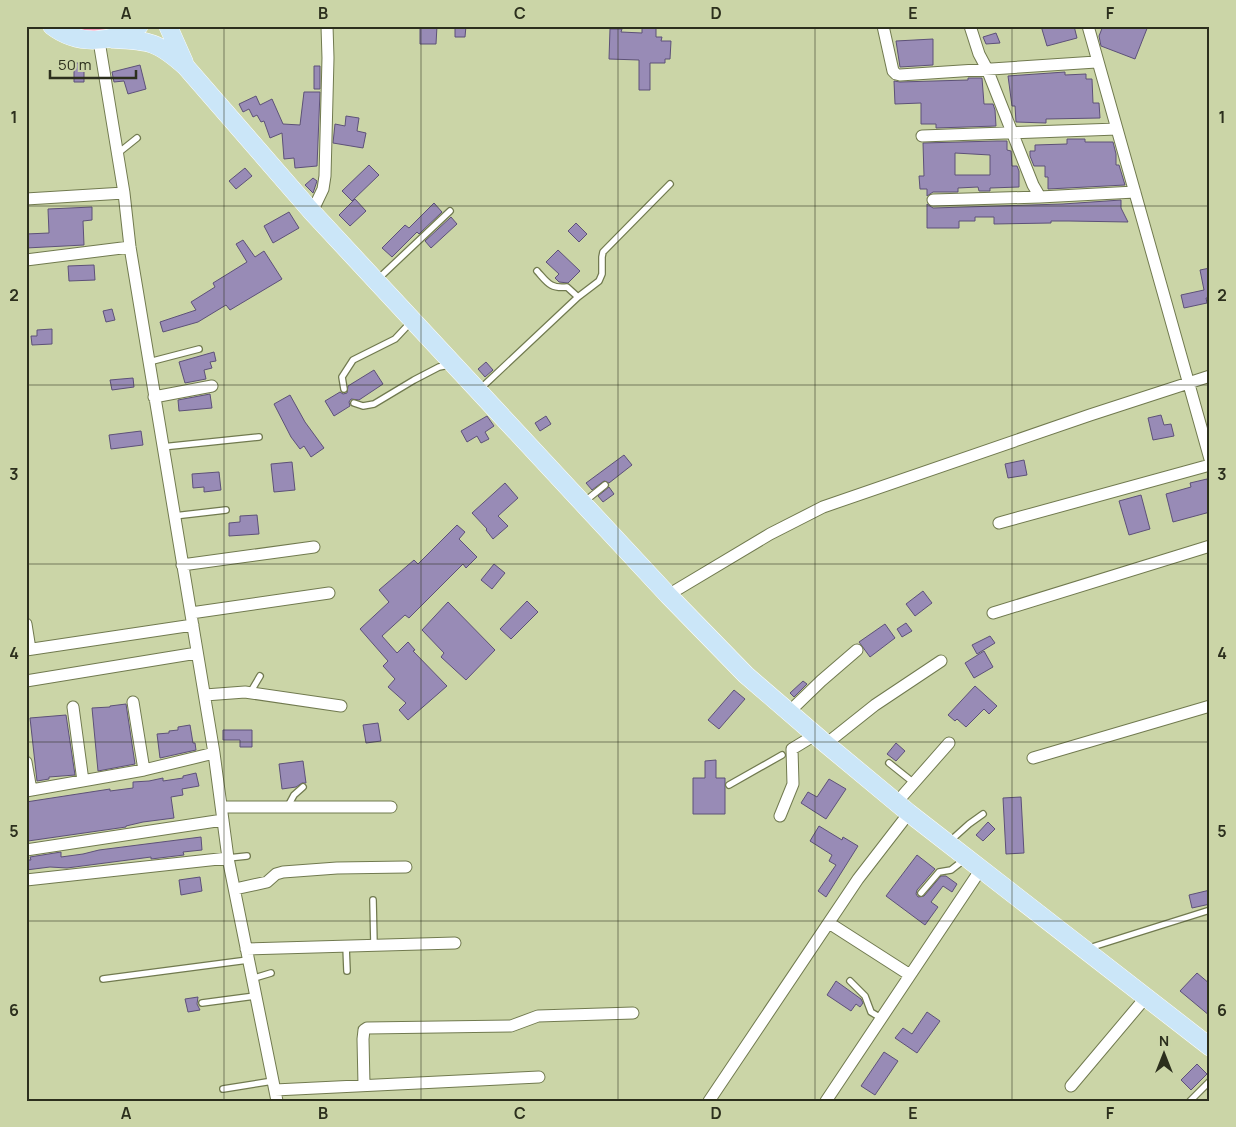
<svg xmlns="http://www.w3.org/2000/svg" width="1236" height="1127" font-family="Manrope,sans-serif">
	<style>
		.green { fill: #f79bbb }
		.building { fill: #988bb6; stroke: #5d5178; fill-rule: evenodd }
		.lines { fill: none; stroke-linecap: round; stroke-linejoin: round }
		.service-casing { stroke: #717a4f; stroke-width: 8 }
		.minor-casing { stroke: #717a4f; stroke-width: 13 }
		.primary-casing { stroke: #fff; stroke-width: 19 }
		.service { stroke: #fff; stroke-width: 5.5 }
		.minor { stroke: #fff; stroke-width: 11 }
		.primary { stroke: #cbe6f8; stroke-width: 18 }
		.grid { fill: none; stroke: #2c2f1d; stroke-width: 1; stroke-opacity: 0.55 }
		.neatline { fill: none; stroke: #2c2f1d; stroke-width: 2 }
		.grid-label { font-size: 16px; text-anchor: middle; font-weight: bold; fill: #2c2f1d }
	</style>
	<rect width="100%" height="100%" fill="#cbd5a7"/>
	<path class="green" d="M64,26H127L102,34Z"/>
	<path class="building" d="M420,26H437L436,44H420Z
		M455,26H466L465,37H455Z
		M642,26H656V37H662L661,41H671L670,59H665V63H650V90H639V60L609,59L610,29H622L621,32L642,33Z
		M1041,26H1074L1077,38L1047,46Z
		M1103,26H1148L1135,59L1101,46L1099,36Z
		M996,33L1000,43L986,44L983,37Z
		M933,39V65L900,67L896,41Z
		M74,63H84V82H74Z
		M140,65L146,89L128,94L124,81L114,82L112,72Z
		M314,66H320V89H314Z
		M1065,72V75L1086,74V79H1092L1093,103H1099L1100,118L1046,119V123L1016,122L1015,106H1012L1008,76Z
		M968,78H982L984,104H993L995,110L996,126L936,128V124H921V103L895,104L894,81L900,82L968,80Z
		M304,92H320L317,166L295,168L294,158L284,159L282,133L270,138L264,121L261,122L257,115L253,117L249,109L243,112L239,104L256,96L260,105L272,99L283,124L300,125Z
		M346,116L359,118L357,131L366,133L363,148L333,143L335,124L345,126Z
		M1067,139H1085V142H1113L1116,154V165H1119L1125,185L1048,189V177H1045V166H1034L1030,156V151H1035V145L1067,144Z
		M997,141H1007V150L1011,151L1012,166H1017L1019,171V187L990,188V191H979L978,187L958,188V192H933L927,196V189H920L919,176H924L923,143ZM955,153L990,155V175H955Z
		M369,165L379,175L352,201L342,191Z
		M245,168L252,176L236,189L229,181Z
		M313,178L317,181L313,193L305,185Z
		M355,199L366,211L350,226L339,215Z
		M1121,200V208L1128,222L1069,221H1051V223L994,224V217H975V221H959V228H927V204L933,208L1063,204Z
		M434,203L442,212L419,234L417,232L392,257L382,248L405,225L409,228Z
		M92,207V220L83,221L84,245L26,248V234L49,233L48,209Z
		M289,212L299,228L273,243L264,226Z
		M451,217L457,224L431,248L425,241Z
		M576,223L587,234L579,242L568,231Z
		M243,240L255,257L264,251L282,279L230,310L226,305L198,322L163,332L160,322L196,310L191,302L215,287L213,283L247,262L236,244Z
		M558,250L580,271L568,283L559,282L555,278L559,274L546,262Z
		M94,265L95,280L69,281L68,266Z
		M1210,268V298H1206L1207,303L1184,308L1181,295L1204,290L1200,270Z
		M112,309L115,320L106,322L103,311Z
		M52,329V344L32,345L31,336H37V330Z
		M214,352L216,361L210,362L212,368L204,370L206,379L185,383L179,362Z
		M486,362L493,370L485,377L478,369Z
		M374,370L383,384L359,400L351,399L349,402L350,406L334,416L325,401L340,392L343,394L347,393L348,386Z
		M133,378L134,387L112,390L110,380Z
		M210,394L212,408L179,411L178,400Z
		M290,395L305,422L324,448L311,457L304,446L300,449L291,437L274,404Z
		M1161,415L1164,425L1171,424L1174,436L1153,440L1148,418Z
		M487,416L494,426L485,432L489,439L481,443L477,436L467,442L461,431Z
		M546,416L551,424L540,431L535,423Z
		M141,431L143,445L111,449L109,435Z
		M624,455L632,465L609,483L604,481L592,490L586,483Z
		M1024,460L1027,475L1008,478L1005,464Z
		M292,462L295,490L274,492L271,464Z
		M219,472L221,490L204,492V487L193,488L192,474Z
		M1207,479L1210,490V512L1173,522L1166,494L1191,487L1190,483Z
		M505,483L518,498L498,516L508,526L493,539L486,530L487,529L472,513Z
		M609,487L614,494L603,502L598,496Z
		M1141,495L1150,529L1129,535L1119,501Z
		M257,515L259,534L229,536V523L240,522V516Z
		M457,525L465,532L459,539L477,557L466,568L463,564L409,618L405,615L382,636L397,653L408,642L415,650L413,651L447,686L408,720L399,710L406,703L388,687L395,679L383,666L388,661L360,629L389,602L379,590L414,560L418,564Z
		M494,564L505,573L492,589L481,580Z
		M923,591L932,603L915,616L906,604Z
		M527,601L538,612L511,639L500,629Z
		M448,602L495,650L466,680L441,657L444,653L422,630Z
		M906,623L912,631L902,637L897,629Z
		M885,624L895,638L870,657L859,642Z
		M990,636L995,643L977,654L972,645Z
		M984,651L993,667L974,678L965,663Z
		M803,681L807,684L794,697L790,693Z
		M975,686L997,706L989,714L984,709L966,727L957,719L955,721L948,715Z
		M734,690L745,699L719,729L708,720Z
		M126,704L135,764L98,771L92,708L110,707V706Z
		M66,715L75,775L49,777V779L37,781L30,718Z
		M378,723L381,741L366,743L363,725Z
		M190,725L193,743H195L196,750L160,758L157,734L169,733V731L178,730V727Z
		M223,730H252V747H240V740H223Z
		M896,743L905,751L896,761L887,754Z
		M716,760V778H725V814H693V778H705V761Z
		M303,761L306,783H302L296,787L282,789L279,764Z
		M196,773L199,786L182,789L183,795L171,797L174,818L143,822L126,826V827L28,841L26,802L110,789V791L133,788V782L149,781L163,778V781L183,778V776Z
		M829,779L846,789L826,819L801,803L808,792L817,797Z
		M1021,797L1024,853L1006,854L1003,798Z
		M988,822L995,829L983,841L976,835Z
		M819,826L842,840L843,837L858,846L826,897L818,891L836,865L829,861L832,855L810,841Z
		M201,837L202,850L183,852L184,855L151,859V857L67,868L50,867L26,870V860H31L30,857L61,852V857L83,854L99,850Z
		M917,855L935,869L917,890L916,894L918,897L924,896L941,876H946L957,884L952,892L943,886L931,902L938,907L925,925L886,896Z
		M200,877L202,891L181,895L179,880Z
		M1210,890V904L1192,908L1189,895Z
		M1197,973L1210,984V1016L1180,991Z
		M836,981L861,999L863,1003L860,1007L856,1004L851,1011L827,995Z
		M198,997L197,1004L200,1010L188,1012L185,999Z
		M927,1012L940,1021L917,1053L895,1038L903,1028L912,1034Z
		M884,1052L898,1061L875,1095L861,1086Z
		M1197,1064L1207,1074L1191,1090L1181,1080Z"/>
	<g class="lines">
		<g class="service-casing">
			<path id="service" d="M117,154L137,138
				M537,271C547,282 550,289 567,287L578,297
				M378,279L450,211
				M149,362L199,349
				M344,389L342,377L353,360L395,339L411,322
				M479,390L578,297L599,281L602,274V257L603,252L670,184
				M354,403L363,406L374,404L414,380L439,367L449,365
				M162,447L259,437
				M584,502L605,485
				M174,516L226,510
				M250,693L260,676
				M889,763L914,783
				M729,785L782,755
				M288,806L294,795L303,787
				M949,842L969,824L983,814
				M228,858L247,856
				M921,893L939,872L951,870L965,859
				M373,900L374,945
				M346,946L347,971
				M1089,948L1210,910
				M103,979L248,960
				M251,979L271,973
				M850,981L865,996L871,1012L881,1018
				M202,1003L255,996
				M223,1089L273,1081
				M1190,1101L1210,1081"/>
		</g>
		<g class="minor-casing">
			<path id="minor" d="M883,26L893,71L896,74L900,75L1096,62
				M970,26L979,54L987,69L1033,185L1040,197
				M1088,26L1210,459
				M99,41L124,193L130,247L214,753L228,858L277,1101
				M922,136L1117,129
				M26,199L124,193
				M933,200L1040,197L1135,192
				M312,212L323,189L325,176L328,58L327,26
				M26,260L130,247
				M154,397L212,386
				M999,523L1210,465
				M182,565L314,547
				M668,595L770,534L823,507L1090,415L1210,376
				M191,613L329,593
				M993,613L1210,546
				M26,624L30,649
				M26,650L193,625
				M26,681L197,653
				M205,695L245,692L341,706
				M133,702L144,770
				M73,707L83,781
				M789,712L821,681L857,650
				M826,744L875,705L941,661
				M1033,758L1210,706
				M26,762L31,790
				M26,791L144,770L214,753
				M897,802L949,743
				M222,807H391
				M780,816L793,784L792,749L815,735
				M26,850L223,820
				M26,880L228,858
				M235,889L267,882L276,874L283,872L337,868L406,867
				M829,923L910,975
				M246,949L455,943
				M364,1085L363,1039L364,1030L367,1028L511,1026L538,1016L633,1013
				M1071,1086L1146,997
				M275,1090L539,1077
				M709,1101L858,879L909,813
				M826,1101L981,869"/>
		</g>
		<g class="primary-casing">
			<path id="primary" d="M52,26C78,46 112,43 139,26
				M168,26L184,62
				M112,39C150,41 157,41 186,67L312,212L668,595L746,675L826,744L909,813L1210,1047"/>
		</g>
		<use href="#service" class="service"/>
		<use href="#minor" class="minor"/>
		<use href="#primary" class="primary"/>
	</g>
	<path class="grid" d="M224,26V1101M421,26V1101M618,26V1101M815,26V1101M1012,26V1101M26,206H1210M26,385H1210M26,564H1210M26,742H1210M26,921H1210"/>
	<rect width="1236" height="1127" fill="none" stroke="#cbd5a7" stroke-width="55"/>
	<g transform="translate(1164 1054)" stroke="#cbd5a7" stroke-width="4" paint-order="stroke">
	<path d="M0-4L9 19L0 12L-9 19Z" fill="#2c2f1d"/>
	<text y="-8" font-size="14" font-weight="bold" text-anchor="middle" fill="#2c2f1d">N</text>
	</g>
	<path d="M50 70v8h86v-8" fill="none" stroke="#2c2f1d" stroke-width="2.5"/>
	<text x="58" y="70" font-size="15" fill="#2c2f1d" stroke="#cbd5a7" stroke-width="4" paint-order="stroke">50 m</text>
	<rect x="28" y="28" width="1180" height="1072" class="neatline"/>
	<g class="grid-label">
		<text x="126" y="19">A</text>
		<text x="323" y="19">B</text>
		<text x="520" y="19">C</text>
		<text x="716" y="19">D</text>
		<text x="913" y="19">E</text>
		<text x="1110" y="19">F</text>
		<text x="14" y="123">1</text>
		<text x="1222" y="123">1</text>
		<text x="14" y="301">2</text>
		<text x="1222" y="301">2</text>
		<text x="14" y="480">3</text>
		<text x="1222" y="480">3</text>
		<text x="14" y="659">4</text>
		<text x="1222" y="659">4</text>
		<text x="14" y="837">5</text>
		<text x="1222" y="837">5</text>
		<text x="14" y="1016">6</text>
		<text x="1222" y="1016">6</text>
		<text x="126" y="1119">A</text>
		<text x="323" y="1119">B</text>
		<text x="520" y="1119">C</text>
		<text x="716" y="1119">D</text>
		<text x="913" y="1119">E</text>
		<text x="1110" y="1119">F</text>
	</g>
</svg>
